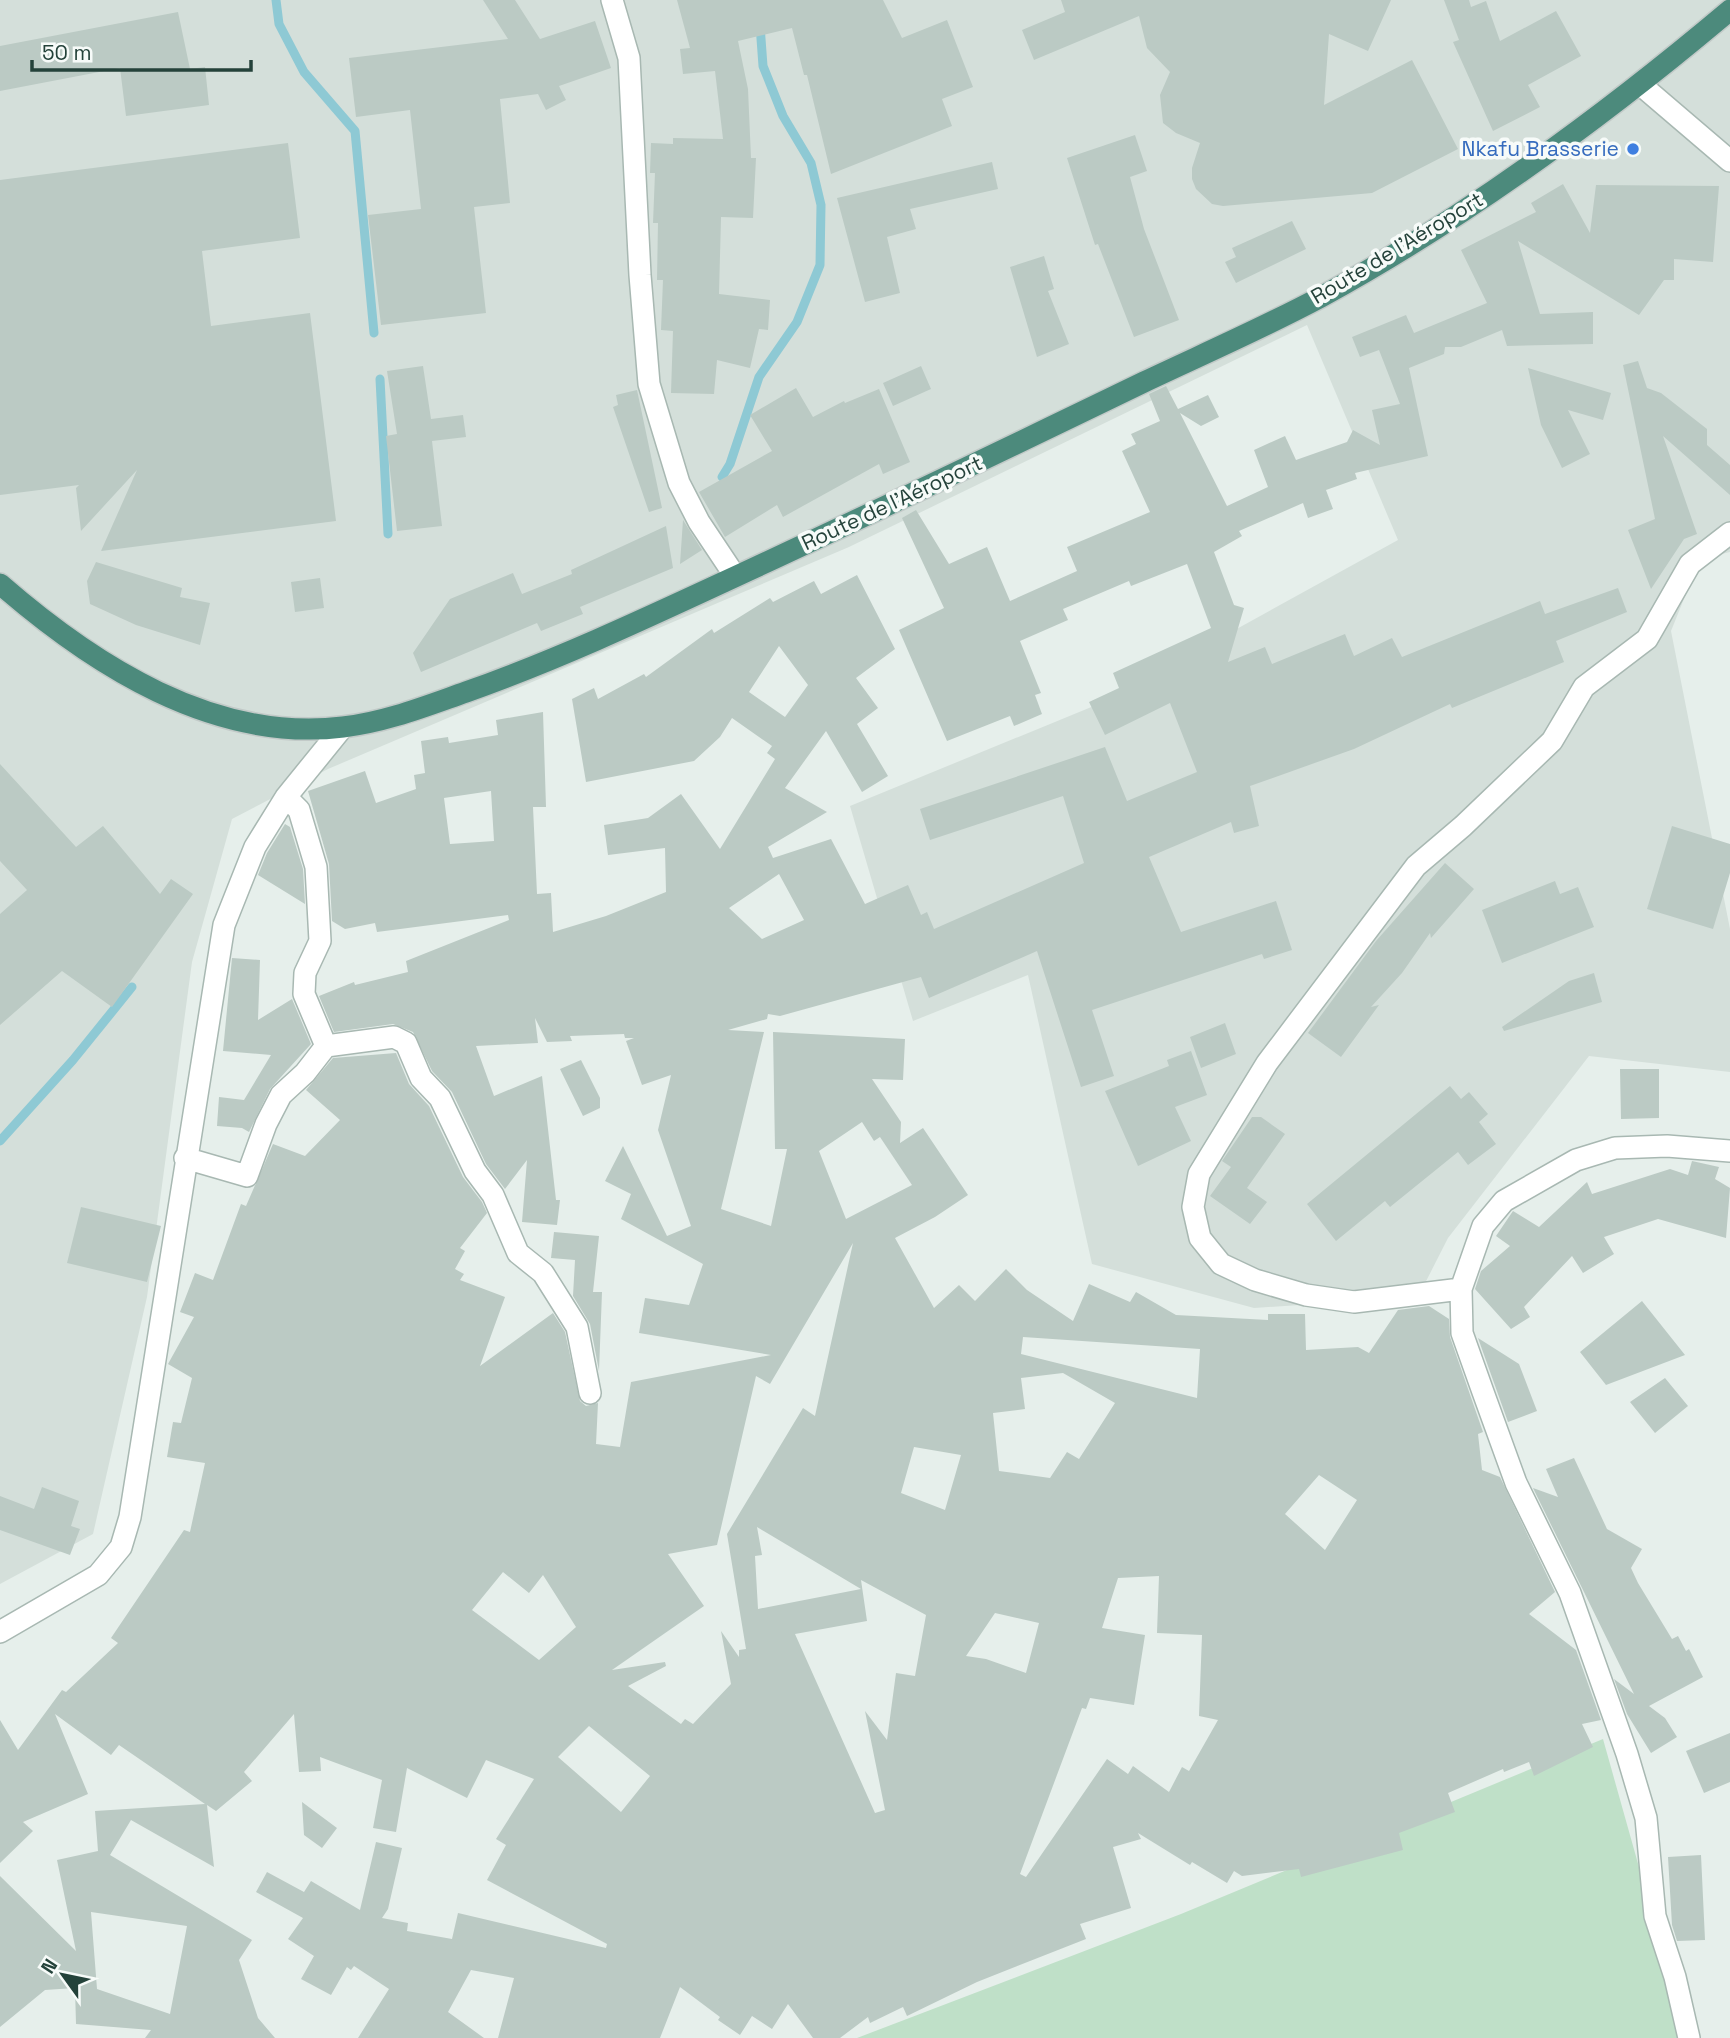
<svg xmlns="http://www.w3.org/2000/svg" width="1730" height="2038" font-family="'Space Grotesk',sans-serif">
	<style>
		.built { fill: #d4dfda }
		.green { fill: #bfe0c8 }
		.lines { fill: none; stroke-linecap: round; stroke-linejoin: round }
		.stream { stroke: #8ec9d4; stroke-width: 9 }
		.building { fill: #bbcac4; fill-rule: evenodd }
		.minor-casing { stroke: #a8b8b2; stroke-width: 24 }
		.trunk-casing { stroke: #c2cac8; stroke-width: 24 }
		.minor { stroke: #fff; stroke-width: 21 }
		.trunk { stroke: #4c8a7c; stroke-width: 21 }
		.shop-dot { fill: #3f7fe0; stroke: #f7fbf9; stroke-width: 2.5 }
		.labels { text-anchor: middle; stroke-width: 7; stroke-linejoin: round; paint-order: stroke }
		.shop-label { font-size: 21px; fill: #366cbe; stroke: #f7fbf9; text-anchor: end }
		.street-label { font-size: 21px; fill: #24423a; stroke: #f7fbf9 }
	</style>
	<rect width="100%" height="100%" fill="#e6efeb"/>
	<path class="built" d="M0,0H1730V552L1700,559L1671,631L1730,929V1072L1589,1056L1448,1238L1418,1297L1254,1308L1092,1264L1028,975L913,1021L850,806L1106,701L1398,540L1307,325L849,547L328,769L232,819L192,962L147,1297L93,1534L0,1584Z"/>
	<path class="green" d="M1603,1739L1687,2038H857L1181,1914Z"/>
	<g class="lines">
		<path class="stream" d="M276,0L279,24L304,72L355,131L374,333
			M380,379L388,534
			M722,477L730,464L759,377L797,322L820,265L821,205L811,163L783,116L763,66L760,25
			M0,1141L73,1060L132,987"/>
	</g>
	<path class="building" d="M483,0H515L540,39L595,21L611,68L559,86L566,100L546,110L538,94L500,99L510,203L474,207L486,313L381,325L368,215L421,209L410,110L356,117L349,58L508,39Z
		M677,0H883L902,38L947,20L973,87L942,99L952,126L831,174L807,75H804L792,28L738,41L748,89L751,158H756L753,218L721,217L719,294L770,300L768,330L759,329L750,368L717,360L714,394L671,393L673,331L661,330L663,280H657L658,223H653L655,173H650L651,143L673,144V138L723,139L715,71L683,74L680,49L690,48Z
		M1061,0H1391L1368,51L1329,34L1324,105L1412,60L1458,149L1372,193L1223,206L1212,204L1196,189L1192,179V168L1200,143L1176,133L1163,123L1160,95L1170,72L1147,48L1139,16L1034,60L1022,30L1065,12Z
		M1444,0H1469L1471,7L1486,1L1500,41L1556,11L1581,56L1528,85L1540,107L1493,131L1453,42L1459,40Z
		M178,12L190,69L205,67L209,105L126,116L120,68L0,91V46Z
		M1135,135L1147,171L1130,177L1144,229L1179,320L1134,337L1098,244L1095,245L1067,158Z
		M288,143L300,238L202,251L211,326L310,313L336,521L101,551L137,470L81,531L76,488L79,485L0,495V180Z
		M992,162L998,189L910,209L916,229L887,237L900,293L865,302L837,198Z
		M1563,184L1590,233L1596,185L1719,186L1713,262L1674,259V280H1664L1639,315L1518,241L1540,314L1593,312V344L1507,346L1502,330L1461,347H1445L1444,354L1409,368L1428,456L1355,473L1357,479L1326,490L1333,509L1308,518L1303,503L1239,531L1242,536L1214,552L1234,605L1244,608L1228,662L1265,647L1272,664L1345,634L1354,656L1392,638L1402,657L1540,601L1545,614L1618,588L1627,612L1556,641L1564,662L1452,708L1450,704L1354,749L1250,786L1259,826L1234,833L1231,822L1149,857L1181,932L1276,901L1292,950L1264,959L1262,954L1092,1010L1114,1076L1081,1087L1037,951L929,998L921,977L780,1016L768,1014L767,1019L728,1030L764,1032L721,1209L771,1226L787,1149H775L773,1032L905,1039L903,1080L872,1079L901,1122L900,1143L923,1128L968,1195L935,1217L895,1238L934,1308L959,1285L975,1301L1006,1269L1027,1290L1073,1321L1089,1284L1130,1302L1136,1292L1176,1315L1268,1320V1314H1305L1306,1350L1358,1347L1369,1353L1398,1310L1429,1306L1449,1319L1450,1337L1483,1432L1478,1434L1482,1470L1500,1477L1555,1592L1529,1614L1576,1650L1601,1720L1582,1724L1593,1747L1534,1776L1529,1762L1504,1772L1503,1769L1448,1793L1455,1812L1399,1833L1403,1850L1301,1877L1299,1869L1242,1876L1234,1871L1227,1883L1192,1862L1190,1865L1138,1833L1141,1839L1113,1847L1131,1908L1080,1924L1086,1939L977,1982L907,2016L903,2007L870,2023L868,2017L840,2038H813L788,2004L772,2029L752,2016L740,2035L718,2020L720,2017L680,1987L660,2038H498L514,1978L471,1970L448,2012L484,2038H358L389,1989L354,1966L351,1970L347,1967L331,1995L301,1979L314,1956L288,1939L303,1918L256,1892L267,1872L304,1892L311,1881L360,1910L376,1842L402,1848L388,1909L382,1918L408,1923L407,1931L452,1939L458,1913L606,1948L607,1944L487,1880L506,1845L496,1839L534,1779L486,1760L467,1798L407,1768L396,1832L373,1828L382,1780L320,1757L321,1771L299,1772L294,1714L244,1772L252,1781L216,1811L207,1805L214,1867L131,1820L110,1855L252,1940L239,1960L258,2018L275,2038H145L151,2030L76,2024L75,1988L45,1990L0,2027V1876L76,1951L57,1860L98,1851L95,1811L205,1804L119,1745L111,1755L55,1714L88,1794L23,1822L33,1831L0,1863V1720L18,1750L62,1690L66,1692L118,1643L111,1638L184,1530L190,1532L205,1463L167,1457L173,1422L181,1423L192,1378L168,1364L194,1317L180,1312L195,1273L213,1280L241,1204L246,1206L273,1144L305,1156L340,1120L306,1090L333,1058L396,1053L409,1084L429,1106L463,1177L482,1202L487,1213L460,1248L465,1251L455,1269L464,1274L460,1280L505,1297L480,1366L553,1313L565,1332L580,1401L586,1406L598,1403L596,1444L620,1447L631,1382L771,1355L639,1333L645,1298L689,1305L703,1264L621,1219L631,1194L605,1181L623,1146L667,1236L691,1226L658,1130L671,1075L642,1085L626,1041L634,1038H625L624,1034L570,1036L572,1041L547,1042L535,1018L538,1043L476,1046L494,1096L542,1076L556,1200H560L557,1225L522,1222L527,1160L505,1189L486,1164L452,1092L432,1071L413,1032L393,1024L334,1032L319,996L354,982L355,985L408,972L406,961L509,920L508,915L377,932L375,923L345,929L332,921L329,864L308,791L365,771L376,803L416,789L414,775L425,773L421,741L448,737L449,743L498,735L496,720L543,712L546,807H533L537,894L551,893L553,932L606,916L666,892L665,848L608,855L604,825L648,818L681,794L720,849L775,759L767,753L772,746L732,718L720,737L694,761L586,782L572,699L594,688L598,699L644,674L646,677L712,629L714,633L770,598L773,602L814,581L821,594L857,575L895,649L856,678L878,708L857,724L888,776L862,792L826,731L785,788L827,812L768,847L773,858L831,839L865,904L908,885L921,915L927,912L934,929L1084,863L1063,796L930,840L920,809L1105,747L1127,801L1197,772L1170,703L1105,735L1089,702L1119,688L1113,673L1211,628L1187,564L1131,586L1129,581L1063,609L1068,620L1020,641L1041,693L1035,695L1042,714L1014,726L1010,716L947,741L899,630L944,608L902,518L916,510L949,564L987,547L1010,601L1077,571L1067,547L1150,512L1122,451L1136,444L1131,434L1160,421L1149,394L1166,386L1178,409L1208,395L1219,417L1201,426L1180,413L1227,506L1268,487L1254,450L1285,436L1296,460L1347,442L1353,430L1380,445L1372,410L1400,404L1379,350L1360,357L1352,337L1406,315L1414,333L1487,303L1461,250L1536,212L1531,203ZM779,646L808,685L785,717L749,692ZM491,791L494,841L450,844L444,798ZM779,874L804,920L762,939L729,908ZM862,1122L874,1141L880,1137L912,1185L846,1219L819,1151ZM853,1243L815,1416L803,1408L727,1534L746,1649L739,1650V1657L721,1631L731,1684L693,1724L685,1719L681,1724L628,1686L666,1666L665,1662L612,1670L704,1606L668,1554L717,1545L756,1376L770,1384ZM1023,1337L1200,1349L1197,1398L1021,1354ZM1063,1373L1115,1403L1079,1459L1067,1452L1050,1478L999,1471L993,1413L1025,1409L1021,1378ZM914,1447L961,1455L945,1510L901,1493ZM1319,1475L1357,1500L1325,1550L1285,1514ZM757,1527L861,1589L758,1609L755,1556L762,1555ZM503,1572L529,1593L543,1575L576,1627L539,1660L472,1610ZM1159,1576L1157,1633L1202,1635L1199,1716L1218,1720L1189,1771L1182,1767L1169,1792L1133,1766L1128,1774L1107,1759L1026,1877L1020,1874L1082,1708L1086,1709L1090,1698L1134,1705L1145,1635L1102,1628L1118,1578ZM861,1580L926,1615L915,1676L896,1673L887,1740L865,1711L885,1810L875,1813L795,1634L867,1621ZM995,1613L1039,1623L1026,1673L986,1659L966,1656ZM589,1726L650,1776L621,1812L558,1757ZM91,1912L187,1926L170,2014L97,1989Z
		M1292,221L1306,249L1236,283L1225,262L1236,257L1232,248Z
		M1044,256L1054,289L1048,291L1069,344L1037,357L1010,267Z
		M1638,361L1647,388L1661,393L1707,429V445L1730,465V495L1663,436L1697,534L1684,539L1651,589L1628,530L1655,519L1623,365Z
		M423,366L431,419L463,415L466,437L432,441L442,526L397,531L386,436L397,434L387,371Z
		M921,366L931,389L893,406L883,383Z
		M1528,368L1611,393L1603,420L1568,410L1590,454L1562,468L1541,425Z
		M796,388L813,417L844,401L845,403L879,389L910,462L883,474L879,464L783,517L777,505L725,537L699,492L772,451L750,415Z
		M637,390L662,508L649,512L613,407L618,405L616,395Z
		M683,520L702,550L680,564Z
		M666,526L673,568L580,607L583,614L541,631L537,623L421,672L413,653L450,599L513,573L522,594L572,574L571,570Z
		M96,562L182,588L180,597L210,603L200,645L136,625L90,604L87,581Z
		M320,578L324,608L295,612L291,582Z
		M0,764L76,847L103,826L160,894L171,879L193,894L112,1007L62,971L0,1025V914L27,890L0,861Z
		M285,824L290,827L303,869L305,904L258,875L267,853Z
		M1672,826L1730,844V873L1713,929L1647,909Z
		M1445,863L1474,889L1431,938L1430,933L1402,973L1371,1007L1379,1005L1341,1057L1308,1033L1376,941Z
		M1555,881L1560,894L1578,887L1594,927L1502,963L1482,910Z
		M232,958L260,960L258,1020L292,999L311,1044L270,1089L249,1132L242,1128L217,1126L219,1097L244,1100L271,1055L223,1051Z
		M1594,973L1602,1002L1504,1031L1502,1027L1569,981Z
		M1225,1023L1236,1054L1201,1068L1190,1037Z
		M1191,1051L1207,1095L1175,1107L1191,1141L1138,1166L1105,1091L1169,1066L1167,1060Z
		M581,1060L600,1098V1108L583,1116L560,1069Z
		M1620,1069H1659V1118L1621,1119Z
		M1450,1086L1461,1099L1469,1092L1488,1114L1479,1122L1496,1144L1468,1165L1458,1152L1390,1207L1385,1201L1336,1241L1307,1204Z
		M1252,1117H1261L1285,1134L1247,1188L1267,1202L1250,1224L1210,1196L1231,1167L1222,1161Z
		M1692,1161L1719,1167L1715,1179L1730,1188L1726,1238L1658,1219L1604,1237L1614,1254L1583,1273L1572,1256L1524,1307L1530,1317L1511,1329L1475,1289L1481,1271L1510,1246L1496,1236L1513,1211L1539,1227L1587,1182L1592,1194L1670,1169L1688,1175Z
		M81,1207L161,1226L147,1282L67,1263Z
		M554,1232L599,1236L593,1292H602L599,1371L590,1324L573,1296L575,1260L551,1258Z
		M1642,1301L1685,1355L1606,1385L1580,1352Z
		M1478,1338L1519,1364L1537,1411L1508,1422Z
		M1665,1378L1688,1406L1655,1433L1630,1402Z
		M1574,1458L1607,1529L1642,1549L1631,1568L1638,1583L1672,1639L1678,1636L1686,1651L1689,1649L1703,1677L1649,1706L1665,1718L1677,1737L1651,1753L1627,1714L1614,1679L1634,1694L1533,1488L1558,1497L1546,1469Z
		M42,1487L79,1501L71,1526L80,1529L70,1555L0,1530V1496L34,1509Z
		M1730,1733V1782L1704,1793L1686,1751Z
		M302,1802L337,1828L322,1848L304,1835Z
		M1701,1855L1705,1940L1677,1941L1672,1925L1668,1857Z"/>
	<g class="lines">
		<g class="minor-casing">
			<path id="minor" d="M612,0L629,58L640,275L649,384L679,483L699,522L735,576
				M1641,85L1730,161
				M286,797L299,810L316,867L320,941L305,973L304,994L326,1046
				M185,1158L247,1176L266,1124L281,1095L305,1073L326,1046L394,1037L406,1043L421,1078L440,1098L475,1171L493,1195L518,1253L543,1273L577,1327L590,1393
				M1461,1289L1354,1302L1306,1295L1255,1280L1221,1264L1200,1238L1193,1207L1199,1174L1267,1063L1416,866L1463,826L1552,741L1584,687L1647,639L1690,564L1730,533
				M0,1632L98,1575L121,1547L130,1517L224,925L255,847L286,797L342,728
				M1689,2038L1675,1977L1655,1916L1646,1818L1627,1754L1570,1593L1516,1483L1483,1392L1462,1333L1461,1289L1483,1226L1504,1201L1576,1160L1615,1148L1667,1146L1730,1151"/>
		</g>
		<g class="trunk-casing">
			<path id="trunk" d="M0,584C93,665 214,743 343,727C386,722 426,706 466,692C565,657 659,612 754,568C885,507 1014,445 1144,382C1203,354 1263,328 1321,297C1467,217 1603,117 1730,10"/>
		</g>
		<use href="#minor" class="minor"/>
		<use href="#trunk" class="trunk"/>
	</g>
	<circle class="shop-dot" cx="1633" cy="149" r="7"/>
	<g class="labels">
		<g class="shop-label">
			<text x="1619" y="156">Nkafu Brasserie</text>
		</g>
		<g class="street-label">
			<text transform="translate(1397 248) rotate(-31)" y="7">Route de l'Aéroport</text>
			<text transform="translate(892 503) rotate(-25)" y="7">Route de l'Aéroport</text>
		</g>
	</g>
	<g transform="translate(63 1975) rotate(303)" stroke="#f7fbf9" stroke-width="5" paint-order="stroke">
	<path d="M0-5L12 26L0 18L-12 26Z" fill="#24423a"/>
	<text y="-10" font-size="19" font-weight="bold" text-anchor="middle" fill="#24423a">N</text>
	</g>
	<path d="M32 60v10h219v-10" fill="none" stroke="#24423a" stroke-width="3.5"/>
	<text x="42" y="60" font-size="21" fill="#24423a" stroke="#f7fbf9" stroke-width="5" paint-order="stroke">50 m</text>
</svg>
